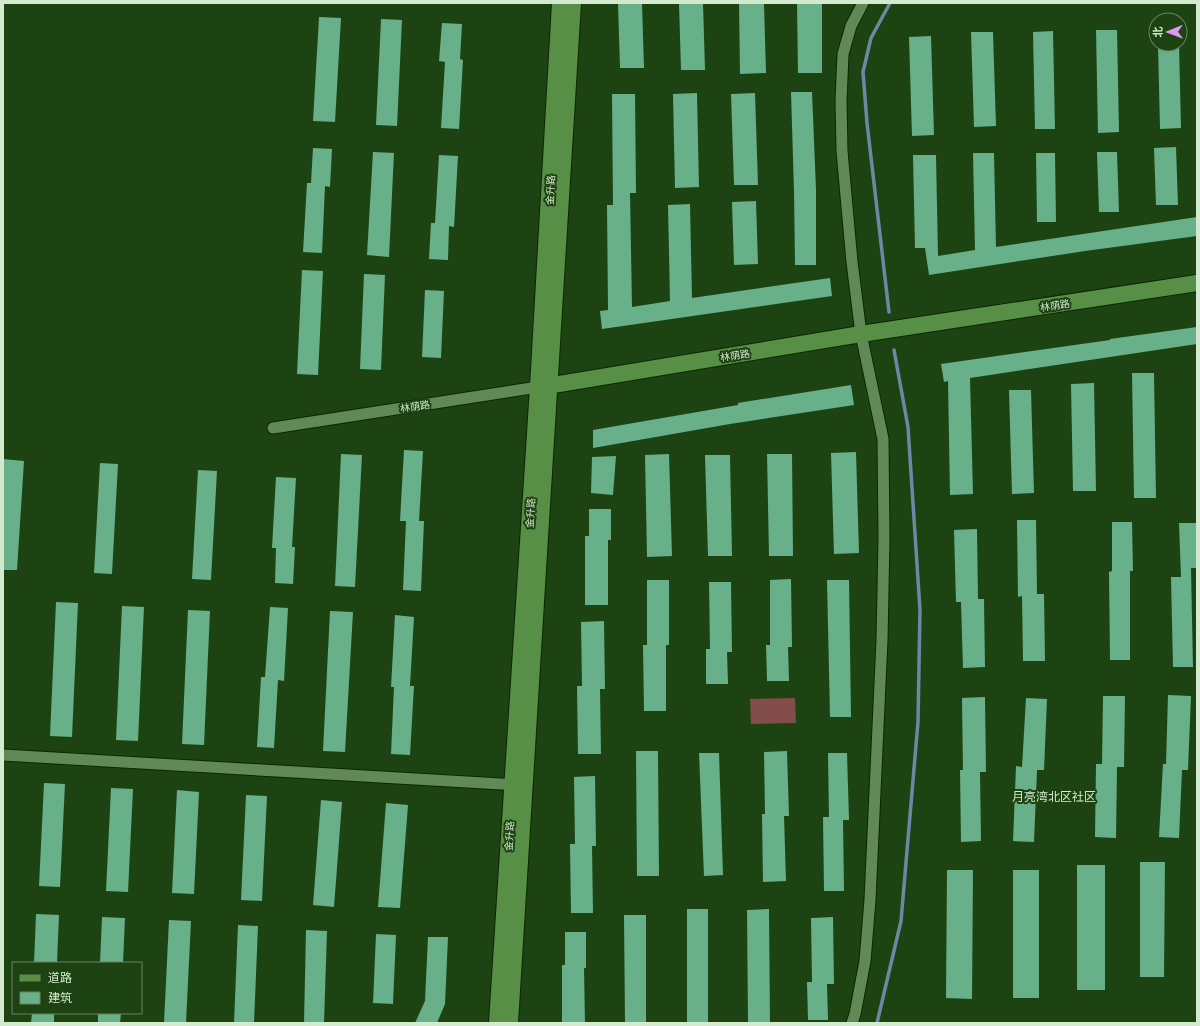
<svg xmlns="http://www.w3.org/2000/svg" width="1200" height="1026" font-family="'PT Sans','Noto Sans SC',sans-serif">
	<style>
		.green { fill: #834c4d }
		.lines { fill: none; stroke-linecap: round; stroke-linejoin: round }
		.stream { stroke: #6b89a5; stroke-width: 3.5 }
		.building { fill: #67b089 }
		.street-casing { stroke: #0b2703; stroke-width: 13 }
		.secondary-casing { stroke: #0b2703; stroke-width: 18 }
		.street { stroke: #618956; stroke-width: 11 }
		.secondary { stroke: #588f47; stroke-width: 16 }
		.labels { text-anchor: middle; stroke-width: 4; stroke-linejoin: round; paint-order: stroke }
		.street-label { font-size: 10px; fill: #d4eace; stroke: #1e4312 }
		.quarter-label { font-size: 12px; fill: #d4eace; stroke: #1e4312 }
	</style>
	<rect width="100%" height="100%" fill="#1e4312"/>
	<path class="green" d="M795,698L796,723L751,724L750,699Z"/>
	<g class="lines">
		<path class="stream" d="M889,312L867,123L863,72L871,38L890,3
			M877,1023L901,921L918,722L920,610L908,427L894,350"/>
	</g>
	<path class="building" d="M618,3H642L644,68H620Z
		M679,3H703L705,70H681Z
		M739,3H764L766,73L740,74Z
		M797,3H822V73H798Z
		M319,17L341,18L335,122L313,121Z
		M381,19L402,20L397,126L376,125Z
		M442,23L462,24L460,59L463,60L459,129L441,128L445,62L439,61Z
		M1096,30H1117L1119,132L1098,133Z
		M1053,31L1055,129H1035L1033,32Z
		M971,32H993L996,126L974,127Z
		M931,36L934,135L912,136L909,37Z
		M1158,44H1179L1181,128L1160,129Z
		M791,92H812L816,190V265H795L794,191Z
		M697,93L699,187L675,188L673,94Z
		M755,93L758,185H734L731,94Z
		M612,94H635L636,193H630L632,307L670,301L668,205L690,204L692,298L830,278L832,296L602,329L600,311L608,310L607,205H613Z
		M1176,147L1178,205H1156L1154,148Z
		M313,148L332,149L330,187L325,186L322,253L303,252L307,183H311Z
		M373,152L394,153L389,257L367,255Z
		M1097,152H1117L1119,212H1099Z
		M973,153H994L996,247L1197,217V236L1085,251L929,275L925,248H915L913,155H936L938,256L975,250Z
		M1036,153H1055L1056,222H1037Z
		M439,155L458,156L454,227L449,226L448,260L429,259L431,223H435Z
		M756,201L758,264L734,265L732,202Z
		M302,270L323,271L318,375L297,374Z
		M364,274L385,275L381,370L360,369Z
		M425,290L444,291L441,358L422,357Z
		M1197,327V344L970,378L973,494L950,495L948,381L944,382L941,364L1110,340V339Z
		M1132,373H1154L1156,498H1134Z
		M1094,383L1096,491H1073L1071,384Z
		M851,385L854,405L730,424L593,448V430L738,405V403Z
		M1009,390H1031L1034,493L1012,494Z
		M404,450L423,451L419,521H424L421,591L403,590L406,521H400Z
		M856,452L859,553L834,554L831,453Z
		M341,454L362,455L355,587L335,586Z
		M669,454L672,556L647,557L645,455Z
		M767,454H792L793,556H769Z
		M705,455H730L732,556H708Z
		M616,456L613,495L591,493L592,457Z
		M3,459L24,461L17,570H3Z
		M100,463L118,464L112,574L94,573Z
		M198,470L217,471L211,580L192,579Z
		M276,477L296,478L292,547H295L293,584L275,583L276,548H272Z
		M589,509H611V540H608V605H585V536H589Z
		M1017,520H1036L1037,594H1044L1045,661H1023L1022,596L1018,597Z
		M1112,522H1132L1133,571H1130V660H1110L1109,572L1112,571Z
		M1179,523H1197V568H1191L1193,667H1173L1171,577H1181Z
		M977,529L978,599H984L985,667L963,668L961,602H956L954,530Z
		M791,579L792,647H788L789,681H767L766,645H770V580Z
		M647,580H669V645H666V711H644L643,645H647Z
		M827,580H849L851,717H830Z
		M709,582H731L732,652H727L728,684H706V649H710Z
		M56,602L78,603L72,737L50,736Z
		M122,606L144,607L138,741L116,740Z
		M270,607L288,608L284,681L278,680L274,748L257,747L261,677H265Z
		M188,610L210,611L204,745L182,744Z
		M330,611L353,612L345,752L323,751Z
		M395,615L414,617L410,686H414L410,755L391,754L394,687H391Z
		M604,621L605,689H600L601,754H578L577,686H582L581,622Z
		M1168,695L1191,696L1188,770H1182L1179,838L1159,837L1163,764H1166Z
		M1103,696H1125L1124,767H1117L1116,838L1095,837L1096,764H1102Z
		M985,697L986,772H980L981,841L961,842L960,770H963L962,698Z
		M1026,698L1047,699L1044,770H1037L1034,842L1013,841L1016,766L1022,767Z
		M636,751H658L659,876H637Z
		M787,751L789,816H784L786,881L763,882L762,814H765L764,752Z
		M699,753H719L723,875L704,876Z
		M828,753H847L849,820H843L844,891H824L823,817H829Z
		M595,776L596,846H592L593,913H571L570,844H575L574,777Z
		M44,783L65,784L60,887L39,886Z
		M111,788L133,789L128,892L106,891Z
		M177,790L199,792L194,894L172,893Z
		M246,795L267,796L262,901L241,900Z
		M321,800L342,802L334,907L313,905Z
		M386,803L408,805L400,908L378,907Z
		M1140,862H1165L1164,977H1140Z
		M1077,865H1105V990H1077Z
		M947,870H973L972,999L946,998Z
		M1013,870H1039V998H1013Z
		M687,909H708V1023H687Z
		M769,909L770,1023H748L747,910Z
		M36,914L59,915L57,963H34Z
		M624,915H646V1023H625Z
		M102,917L125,918L123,963H100Z
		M833,917L834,984H827L828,1020H808L807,982H812L811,918Z
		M169,920L191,921L186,1023H164Z
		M238,925L258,926L254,1023H234Z
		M306,930L327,931L324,1023H304Z
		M565,932H586V968H584L585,1023H562V965H565Z
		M376,934L396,935L393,1004L373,1003Z
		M428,937H448L445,1004L437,1023H415L425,1001Z
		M32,1013H54V1023H31Z
		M98,1013H121L120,1023H98Z"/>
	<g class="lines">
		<g class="street-casing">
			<path id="street" d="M273,428L538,387
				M3,755L518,785
				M852,1023L855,1014L865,961L870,900L882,640L884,538L883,439L861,334L852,262L842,151L841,101L843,54L851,26L863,3"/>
		</g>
		<g class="secondary-casing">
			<path id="secondary" d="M541,387L861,334L1197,283
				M497,1023L538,387L560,3
				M510,1023L573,3"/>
		</g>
		<use href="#street" class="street"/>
		<use href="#secondary" class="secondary"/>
	</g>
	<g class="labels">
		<g class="street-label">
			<text transform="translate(550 190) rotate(-87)" y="4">金升路</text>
			<text transform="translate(1055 305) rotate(-9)" y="4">林荫路</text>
			<text transform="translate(735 355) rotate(-9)" y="4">林荫路</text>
			<text transform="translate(415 406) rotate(-9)" y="4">林荫路</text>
			<text transform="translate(530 513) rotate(-86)" y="4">金升路</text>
			<text transform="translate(509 836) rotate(-86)" y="4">金升路</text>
		</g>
		<g class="quarter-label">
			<text x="1054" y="801">月亮湾北区社区</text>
		</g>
	</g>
	<rect width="1200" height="1026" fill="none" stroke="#d4eace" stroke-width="8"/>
	<rect x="12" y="962" width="130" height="52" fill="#1e4312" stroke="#67865d"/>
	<rect x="20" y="975" width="20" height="6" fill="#588f47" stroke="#67865d"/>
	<text x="48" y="982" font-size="12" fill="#d4eace">道路</text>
	<rect x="20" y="992" width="20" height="12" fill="#67b089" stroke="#67865d"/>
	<text x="48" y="1002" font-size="12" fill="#d4eace">建筑</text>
	<g transform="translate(1168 32) rotate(269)"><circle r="19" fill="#1e4312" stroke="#67865d"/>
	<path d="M0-3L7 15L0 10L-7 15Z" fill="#df98f1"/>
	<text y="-6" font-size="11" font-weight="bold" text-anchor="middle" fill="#d4eace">北</text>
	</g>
</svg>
